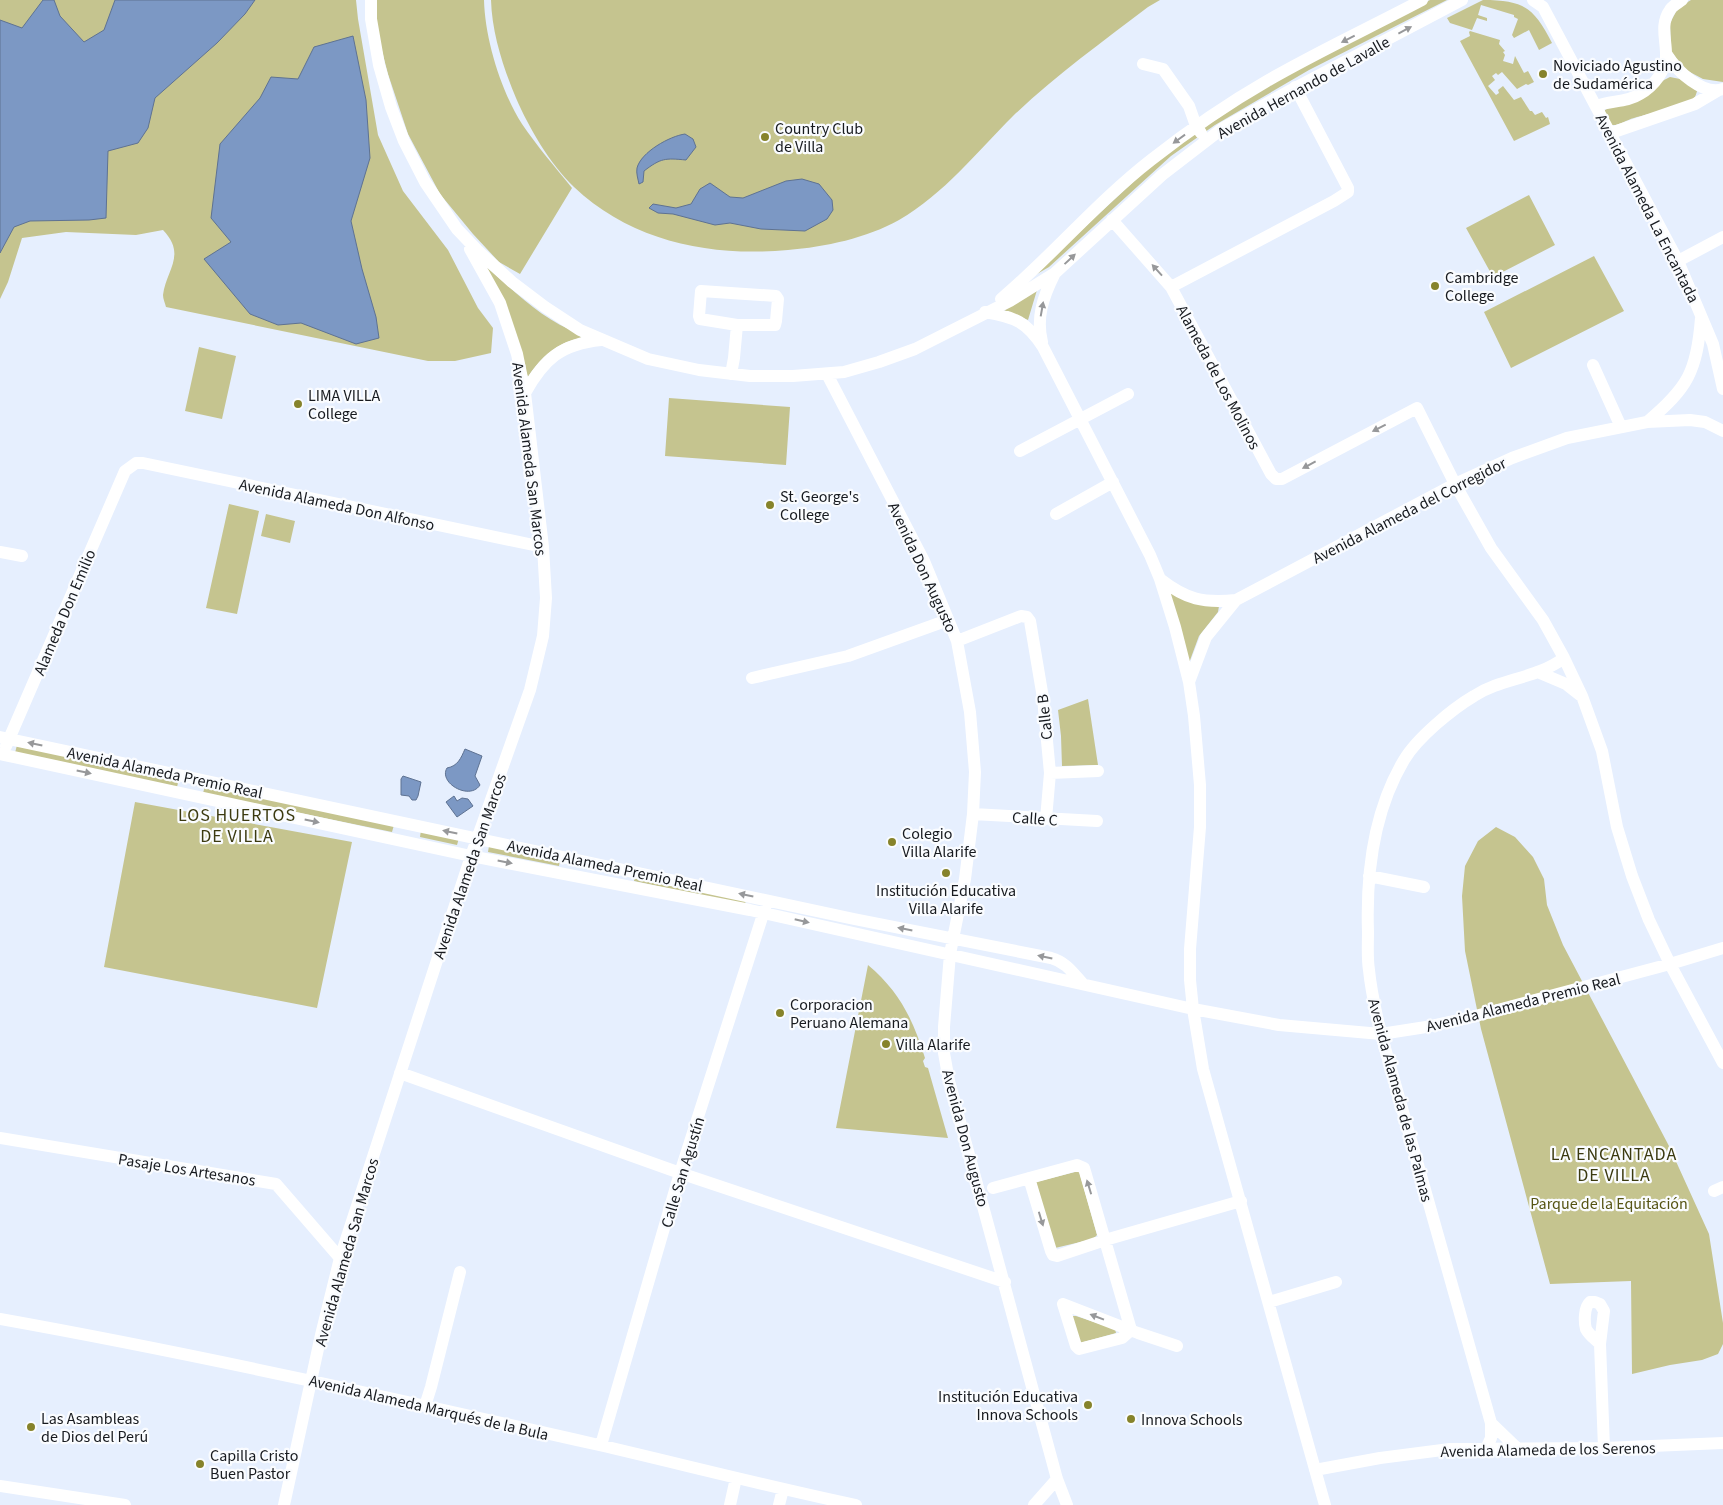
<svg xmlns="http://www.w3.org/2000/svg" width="1723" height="1505" font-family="'Source Sans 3',sans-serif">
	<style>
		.green { fill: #c5c48f }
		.water { fill: #7c98c4; stroke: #5e7292 }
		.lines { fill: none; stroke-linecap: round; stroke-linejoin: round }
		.minor { stroke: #fff; stroke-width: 12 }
		.oneway { fill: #97989a }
		.poi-dot { fill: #86832b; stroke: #fafcff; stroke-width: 2 }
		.labels { text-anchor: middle; stroke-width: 4.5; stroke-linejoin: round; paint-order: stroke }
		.poi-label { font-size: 16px; fill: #171a1f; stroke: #fafcff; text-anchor: start }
		.street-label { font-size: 16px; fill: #171a1f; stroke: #fafcff }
		.park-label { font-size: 16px; fill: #565414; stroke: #fafcff }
		.neighbourhood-label { font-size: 18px; letter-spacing: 1px; fill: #3b3a10; stroke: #fafcff }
	</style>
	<rect width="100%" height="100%" fill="#e6effe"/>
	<path class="green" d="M0,0H356L358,19L378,135L403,191L448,250L478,308L493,328L491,353L455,361H428L166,307C165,303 163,299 163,295C166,270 187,255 163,230L136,235L66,232L22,238L8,282L0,299Z
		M375,0H484C485,39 501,91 522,124C537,146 555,167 572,188L520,274L499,262L473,234L440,194L408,134L388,74L375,24Z
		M491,0H1160L1148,7C1102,42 1055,76 1013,116C977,152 944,194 899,220C867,238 825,247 788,250C711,257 632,242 574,187C550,164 529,128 516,98C503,67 492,33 491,0Z
		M1430,0H1447L1309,70L1215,125L1171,156L1049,267L1030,278L1158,159L1262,88Z
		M1483,0C1524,0 1534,8 1552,43L1539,50L1529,30L1514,38L1512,35L1518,19L1514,17V15L1481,5L1478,15L1487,18V21L1477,18L1472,30L1450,23L1447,18Z
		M1691,0H1723V82L1703,79L1684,69L1671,51L1670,23L1678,8Z
		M1470,31L1500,40L1499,44L1505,51L1503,52L1505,55L1503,61L1513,64L1515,56L1524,73L1528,71L1534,82L1528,85L1526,84L1517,89L1502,72L1498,75L1496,73L1492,76L1495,80L1488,86L1496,95L1499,93L1498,90L1503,86L1514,100L1521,97L1530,111H1532L1535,115L1542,112L1546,118L1548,117L1550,124L1514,141L1460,41L1470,36L1469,32Z
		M1670,77L1685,80L1697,91C1696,95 1695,98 1691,101C1678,109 1650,113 1634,118C1626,120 1619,126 1611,125L1605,113V110Z
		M1529,195L1555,245L1493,277L1466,228Z
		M1594,256L1624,311L1511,368L1484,312Z
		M485,266C514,290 543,321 579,333L581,338C558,342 540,358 528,377Z
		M1037,290L1028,320L999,308Z
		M199,347L236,356L222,419L185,411Z
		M669,398L790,407L786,465L665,456Z
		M229,504L259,511L237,614L206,608Z
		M266,514L295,521L290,543L261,536Z
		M1169,593L1219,606L1218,612L1199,636L1189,663Z
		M1088,699L1098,765L1062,766L1061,736L1058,710Z
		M17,745L179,779L177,787L15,753Z
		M205,786L394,825L392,832L203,793Z
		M135,802L352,842L317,1008L104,967Z
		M1496,827L1515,837L1533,857L1544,879L1547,905L1563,945L1669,1146L1709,1234L1723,1323V1344L1718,1354L1702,1360L1670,1365L1632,1374L1631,1281L1550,1284L1481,1029L1465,951L1462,896L1465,866L1478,841Z
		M421,830L459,838L457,845L420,837Z
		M489,846L560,860L559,866L488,852Z
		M635,874L746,898L745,905L634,881Z
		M868,965C899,991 913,1019 925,1058L923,1061L925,1067L928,1068L948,1138L836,1128Z
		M1079,1171L1097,1235L1093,1239L1055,1248L1036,1182Z
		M1072,1316H1076L1115,1329L1116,1333L1080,1343Z"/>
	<path class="water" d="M43,0H54L60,16L84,42L104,30L115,0H255L245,14L217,43L155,98L148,128L138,143L108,151L106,218L89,220L30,221L14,227L0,253V20L22,28Z
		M353,36L366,100L370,158L351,221L362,269L376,317L379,338L356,344L301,323L278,325L250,314L204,259L231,242L211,218L220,144L260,98L271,77L298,79L314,47Z
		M685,134L693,139L696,147L686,160C665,158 661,158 644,171L643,182L639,184C638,179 636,173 637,168C641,152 670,136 685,134Z
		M802,179L819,184L832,200L833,210L827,219L805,231L761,229L730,223L715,225L673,214L658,213L649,208L653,204L676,208L691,204L700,189L710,183L730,197L743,198L786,181Z
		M465,749L482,756L475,776L480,785C470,801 438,783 447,768C458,766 461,758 465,749Z
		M403,776L421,782L418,796L416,800H412L409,796L401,795V779Z
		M454,796L457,801L462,798L468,799L473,806L457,817L446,802Z"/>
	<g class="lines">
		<path class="minor" d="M371,0V19L379,65L391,107L404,141L425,182L457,229L477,250L512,282L545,307L580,330L648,359L699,370L750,376H793L844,372L879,362L915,349L1010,301L1055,273L1162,175L1223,128L1291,90L1462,0
			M1533,0L1543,7L1678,261L1713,344L1723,389
			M1667,55C1677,71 1703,96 1723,89
			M1143,64L1163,69L1189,106L1196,126L1201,133
			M1596,106C1611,100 1626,103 1640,94C1653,87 1667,70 1666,54C1666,39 1660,24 1670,10C1672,6 1678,3 1682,0
			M1611,133L1695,104L1717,91
			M1112,220L1171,287L1271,474L1276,479H1282L1417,408L1455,484L1491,548L1543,620L1564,658L1582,696L1602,751L1617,827L1632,876L1649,920L1670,964L1723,1063
			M1678,261L1723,237
			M1171,287L1334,201L1348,192V188L1295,87
			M1001,299C1053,255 1097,202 1151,160C1188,131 1227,104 1267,81C1317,52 1371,27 1422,0
			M985,312C1015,317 1027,322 1043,347L1150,555L1160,579L1175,627L1189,682L1194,716L1200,785V827L1190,949V980L1193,1009L1203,1069L1325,1505
			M1042,342C1036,318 1043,297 1054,275
			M1593,365L1621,427
			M731,374L734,358L737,325L700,319L699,316L701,291L776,296L778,299L776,321L775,325H737
			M827,374L924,561L957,641L970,712L975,772L973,814L965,879L950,954L944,1027V1053L949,1081L1057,1479L1067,1505
			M525,393C544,359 561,344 601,340
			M1647,422C1688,388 1697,371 1701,318
			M1020,451L1128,394
			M1056,514L1113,482
			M0,552L22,556
			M1160,579C1187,600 1203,603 1236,600
			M957,641L1021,616L1027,617L1030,621L1043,698L1050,773L1046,819
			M1540,673L1566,684L1580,695
			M752,678L848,656L948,620
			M1189,682L1206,637L1236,600L1455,484L1512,458L1567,438L1647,422L1690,420L1705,422L1723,431
			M0,737L854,919L1051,958C1066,962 1073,973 1083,984
			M6,746L125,471L136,463H143L543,547
			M0,754L471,856L750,910L1193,1009L1279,1025L1381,1034L1426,1027L1468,1018L1670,964L1723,948
			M1050,773L1098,771
			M973,814L1097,821
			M1369,876L1424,887
			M400,1073L680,1173L1005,1282
			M0,1138L276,1184L340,1258
			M1029,1178L1051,1251L1053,1255L1057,1256L1105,1240L1241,1201
			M993,1188L1077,1165L1084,1168L1131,1330
			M1714,1191L1723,1187
			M1269,1302L1336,1282
			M1063,1304L1138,1333L1177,1346
			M1063,1304L1076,1346L1079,1349L1122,1338L1131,1330
			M0,1319C201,1355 400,1400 599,1445C685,1465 770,1487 856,1505
			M1600,1344C1595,1339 1589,1335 1586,1329C1584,1322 1584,1307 1590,1302H1595L1600,1304L1604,1311L1600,1344L1604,1448
			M425,1406L431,1387L460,1272
			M1491,1423L1517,1448
			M601,1445L680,1173L766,905
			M1486,1449L1491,1438V1423L1381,1034C1376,1013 1371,991 1369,970C1367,958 1368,945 1368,932C1366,873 1373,812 1404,760C1417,738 1452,709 1474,696C1502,678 1536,679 1564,658
			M1315,1470L1380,1458L1450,1449L1604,1448L1723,1443
			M0,1486L125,1505
			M284,1505L321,1335L340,1258L471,856L530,690L543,636L546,598L543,547L525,393L517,354L500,303L470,249
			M730,1505L736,1478
			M779,1505L783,1489
			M1034,1505L1057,1479"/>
	</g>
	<defs><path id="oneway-solid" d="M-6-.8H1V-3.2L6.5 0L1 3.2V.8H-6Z" transform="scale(1.25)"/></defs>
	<g class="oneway">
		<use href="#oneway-solid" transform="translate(1405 30) rotate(-28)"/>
		<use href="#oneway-solid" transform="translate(1348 39) rotate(153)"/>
		<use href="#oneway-solid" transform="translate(1179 139) rotate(144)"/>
		<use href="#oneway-solid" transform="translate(1070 259) rotate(-43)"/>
		<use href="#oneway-solid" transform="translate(1157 270) rotate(-132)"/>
		<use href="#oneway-solid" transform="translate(1042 309) rotate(-80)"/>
		<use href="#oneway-solid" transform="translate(1379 428) rotate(153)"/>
		<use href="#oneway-solid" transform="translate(1309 465) rotate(152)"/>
		<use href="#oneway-solid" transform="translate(35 744) rotate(-168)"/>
		<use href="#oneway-solid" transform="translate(84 772) rotate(12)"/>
		<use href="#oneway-solid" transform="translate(312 821) rotate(12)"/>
		<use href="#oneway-solid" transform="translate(450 832) rotate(-168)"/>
		<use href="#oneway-solid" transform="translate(505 862) rotate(11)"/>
		<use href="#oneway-solid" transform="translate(746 895) rotate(-168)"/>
		<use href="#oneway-solid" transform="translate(802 921) rotate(13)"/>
		<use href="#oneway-solid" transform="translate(905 929) rotate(-169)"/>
		<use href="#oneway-solid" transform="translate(1045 957) rotate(-168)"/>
		<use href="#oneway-solid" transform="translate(1089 1187) rotate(-107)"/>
		<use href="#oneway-solid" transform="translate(1041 1219) rotate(73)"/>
		<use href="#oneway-solid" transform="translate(1097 1317) rotate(-159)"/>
	</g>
	<g class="poi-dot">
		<circle cx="1543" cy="74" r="5"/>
		<circle cx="765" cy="137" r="5"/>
		<circle cx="1435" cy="286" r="5"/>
		<circle cx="298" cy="404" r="5"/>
		<circle cx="770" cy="505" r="5"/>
		<circle cx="892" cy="842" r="5"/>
		<circle cx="946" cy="873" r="5"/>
		<circle cx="780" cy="1013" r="5"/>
		<circle cx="886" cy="1044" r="5"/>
		<circle cx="1088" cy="1405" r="5"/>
		<circle cx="1131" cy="1419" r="5"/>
		<circle cx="31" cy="1427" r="5"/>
		<circle cx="200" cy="1464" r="5"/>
	</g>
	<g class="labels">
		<g class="poi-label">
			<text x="1553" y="71">Noviciado Agustino<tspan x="1553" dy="18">de Sudamérica</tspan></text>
			<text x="775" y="134">Country Club<tspan x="775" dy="18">de Villa</tspan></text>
			<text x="1445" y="283">Cambridge<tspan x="1445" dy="18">College</tspan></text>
			<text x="308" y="401">LIMA VILLA<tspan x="308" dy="18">College</tspan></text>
			<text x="780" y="502">St. George's<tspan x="780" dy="18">College</tspan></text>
			<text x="902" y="839">Colegio<tspan x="902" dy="18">Villa Alarife</tspan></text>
			<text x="946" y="896" text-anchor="middle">Institución Educativa<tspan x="946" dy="18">Villa Alarife</tspan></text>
			<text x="790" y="1010">Corporacion<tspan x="790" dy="18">Peruano Alemana</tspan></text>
			<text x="896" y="1050">Villa Alarife</text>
			<text x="1078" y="1402" text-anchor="end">Institución Educativa<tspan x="1078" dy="18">Innova Schools</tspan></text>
			<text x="41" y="1424">Las Asambleas<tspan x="41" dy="18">de Dios del Perú</tspan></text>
			<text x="1141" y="1425">Innova Schools</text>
			<text x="210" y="1461">Capilla Cristo<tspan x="210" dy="18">Buen Pastor</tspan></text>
		</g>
		<g class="street-label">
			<text transform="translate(1303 87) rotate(-29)" y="6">Avenida Hernando de Lavalle</text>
			<text transform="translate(1648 208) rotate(63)" y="6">Avenida Alameda La Encantada</text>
			<text transform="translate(1219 377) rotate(62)" y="6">Alameda de Los Molinos</text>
			<text transform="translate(530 459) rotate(83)" y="6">Avenida Alameda San Marcos</text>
			<text transform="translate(337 504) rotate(12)" y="6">Avenida Alameda Don Alfonso</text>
			<text transform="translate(1409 510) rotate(-27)" y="6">Avenida Alameda del Corregidor</text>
			<text transform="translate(923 567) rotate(65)" y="6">Avenida Don Augusto</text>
			<text transform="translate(64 612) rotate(-67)" y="6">Alameda Don Emilio</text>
			<text transform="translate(1044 717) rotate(-96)" y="6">Calle B</text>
			<text transform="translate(165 772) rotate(12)" y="6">Avenida Alameda Premio Real</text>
			<text transform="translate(1035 818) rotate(4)" y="6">Calle C</text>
			<text transform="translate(605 865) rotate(12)" y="6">Avenida Alameda Premio Real</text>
			<text transform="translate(469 866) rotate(-71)" y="6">Avenida Alameda San Marcos</text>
			<text transform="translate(1523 1002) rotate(-14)" y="6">Avenida Alameda Premio Real</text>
			<text transform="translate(1401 1100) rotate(75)" y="6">Avenida Alameda de las Palmas</text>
			<text transform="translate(966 1138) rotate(75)" y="6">Avenida Don Augusto</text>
			<text transform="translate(187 1169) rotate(9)" y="6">Pasaje Los Artesanos</text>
			<text transform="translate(682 1172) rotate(-73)" y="6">Calle San Agustín</text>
			<text transform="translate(346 1252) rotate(-74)" y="6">Avenida Alameda San Marcos</text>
			<text transform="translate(429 1407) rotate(13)" y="6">Avenida Alameda Marqués de la Bula</text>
			<text transform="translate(1548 1449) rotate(-1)" y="6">Avenida Alameda de los Serenos</text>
		</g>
		<g class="park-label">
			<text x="1609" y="1209">Parque de la Equitación</text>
		</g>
		<g class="neighbourhood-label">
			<text x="237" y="821">LOS HUERTOS<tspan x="237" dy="21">DE VILLA</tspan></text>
			<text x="1614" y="1160">LA ENCANTADA<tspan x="1614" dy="21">DE VILLA</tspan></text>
		</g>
	</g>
</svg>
